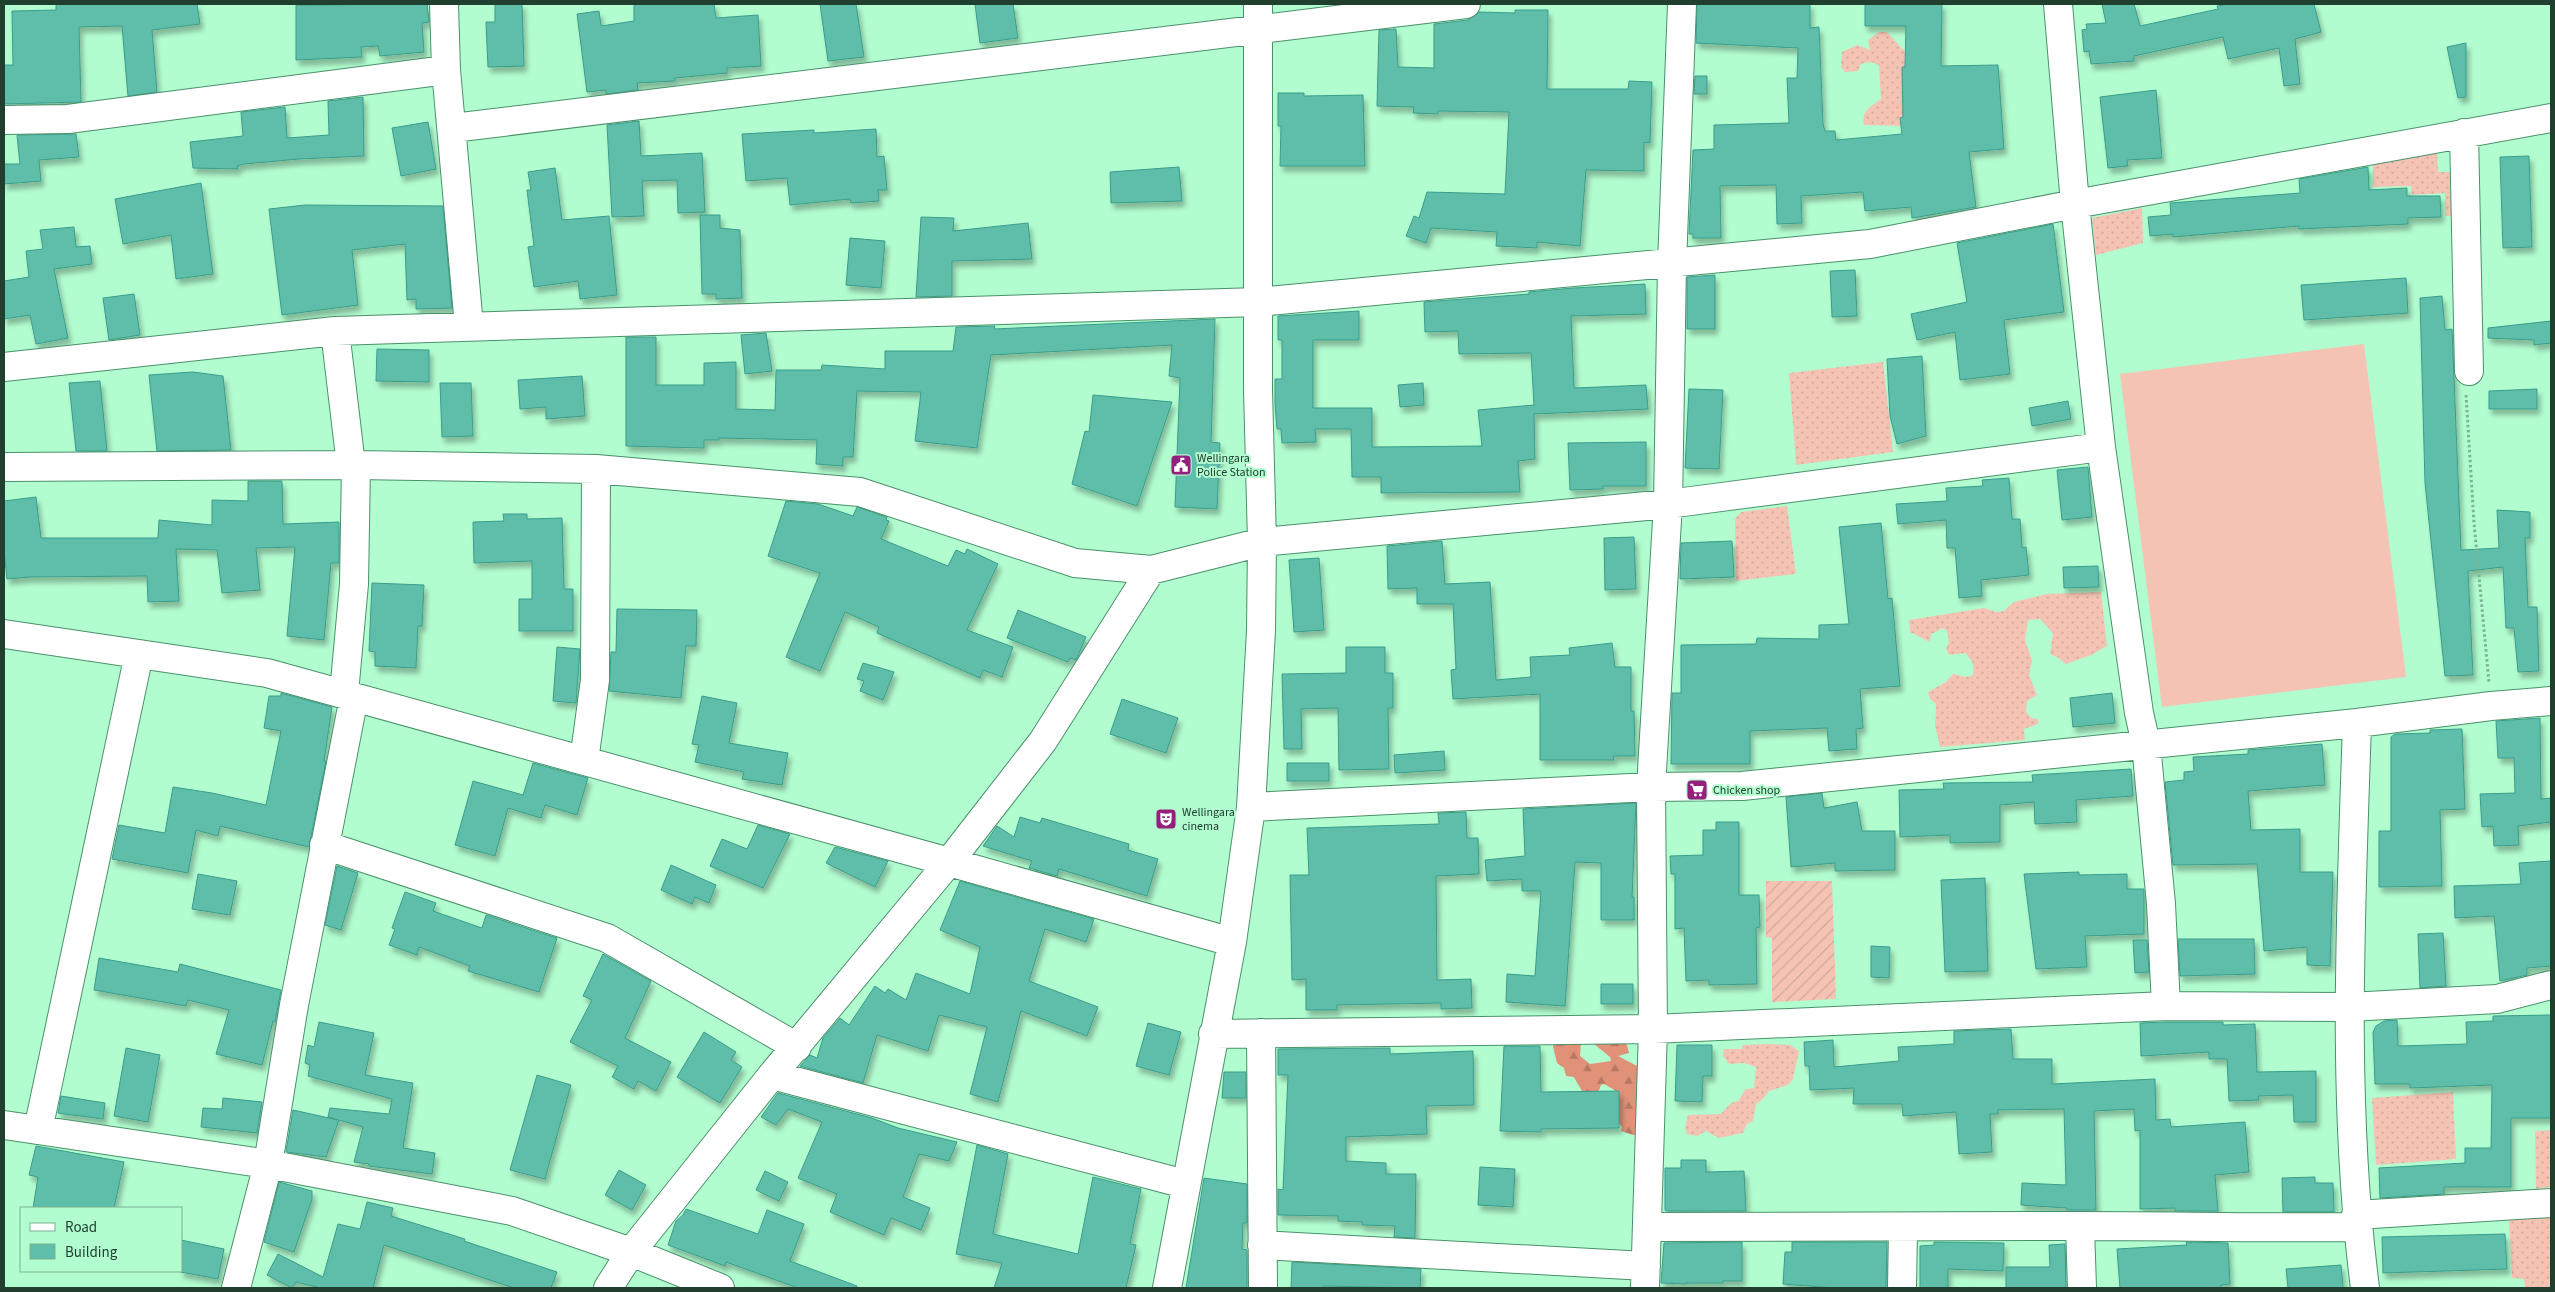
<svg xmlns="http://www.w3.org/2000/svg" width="2555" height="1292" font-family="'Source Sans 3',sans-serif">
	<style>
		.grass { fill: url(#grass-dots) }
		.forest { fill: url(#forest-firs) }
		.garden { fill: url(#garden-furrows) }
		.pitch { fill: #f4c3b3 }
		.building { fill: #5ebeaa; stroke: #3a9d8a; filter: url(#shadow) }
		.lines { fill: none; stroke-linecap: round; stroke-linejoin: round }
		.minor-casing { stroke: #49916a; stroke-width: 30 }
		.path { stroke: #7ab492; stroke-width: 3; stroke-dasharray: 2.5 2.5; stroke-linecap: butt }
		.minor { stroke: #fff; stroke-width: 28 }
		.labels { text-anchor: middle; stroke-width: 4; stroke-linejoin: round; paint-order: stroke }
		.poi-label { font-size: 12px; fill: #213f2e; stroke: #b2fdd0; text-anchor: start }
	</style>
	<defs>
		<pattern id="grass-dots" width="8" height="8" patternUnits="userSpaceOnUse" patternTransform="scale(1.25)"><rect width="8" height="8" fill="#f4c3b3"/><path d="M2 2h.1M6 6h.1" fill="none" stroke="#d1a99a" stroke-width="1.8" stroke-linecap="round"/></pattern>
		<pattern id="forest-firs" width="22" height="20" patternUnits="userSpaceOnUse" patternTransform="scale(1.25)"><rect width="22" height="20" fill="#e19178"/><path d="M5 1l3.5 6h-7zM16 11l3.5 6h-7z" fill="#b67863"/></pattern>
		<pattern id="garden-furrows" width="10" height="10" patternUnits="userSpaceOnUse" patternTransform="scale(1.25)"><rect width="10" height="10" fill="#f4c3b3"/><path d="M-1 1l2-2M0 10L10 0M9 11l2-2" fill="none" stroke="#d1a99a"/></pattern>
		<filter id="shadow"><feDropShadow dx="3" dy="5.5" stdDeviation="2.5" flood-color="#0004"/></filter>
	</defs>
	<rect width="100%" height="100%" fill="#b2fdd0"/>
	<path class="grass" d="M1879,32H1887L1907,54L1906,126L1864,125C1861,110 1871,107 1881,99L1879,66C1873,61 1868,62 1861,64L1858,71L1845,72L1841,67L1842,52L1857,45L1870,50L1868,40Z
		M2437,153L2438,172H2453V216H2445V193L2412,195L2411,186L2373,187V164Z
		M2142,208L2143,243L2096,255L2092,218Z
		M1883,362L1893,452L1796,465L1789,373Z
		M1787,506L1796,574L1736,581L1735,519L1741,512Z
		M2101,592L2107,646L2091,655L2066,664L2057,657L2050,654L2053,633L2040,619L2028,620L2025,640L2032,660L2029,675L2037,695L2027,701L2026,712L2031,718L2038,719V724L2024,729L2025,740L1940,747L1935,725L1936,704L1930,699L1928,692L1946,682L1953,674L1967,677L1973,675C1975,665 1972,660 1965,653L1949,655L1946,649L1949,642L1947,631L1943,628L1931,634L1930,642L1910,632L1909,620L1984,608L1997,612L2004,611L2014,602L2047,594Z
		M1771,1044L1790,1045L1799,1051L1793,1079L1788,1085L1769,1091L1762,1100L1756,1104L1753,1121L1747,1124L1743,1133L1719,1138L1706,1131L1697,1136L1687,1134L1685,1128L1688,1115L1721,1114L1731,1103L1738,1101L1746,1089L1754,1088L1756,1067L1744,1063L1729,1064L1723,1056L1724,1049H1742V1045Z
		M2453,1092L2456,1159L2376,1165L2372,1098Z
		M2551,1130V1187L2536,1189L2535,1131Z
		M2551,1216V1288H2525L2524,1279L2512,1278L2509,1219Z"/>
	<path class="forest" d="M1553,1034L1581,1043L1580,1056L1590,1064L1611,1061L1610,1057L1594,1044L1595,1035L1626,1041L1629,1053L1618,1056L1641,1068V1076L1637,1083L1654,1134L1633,1135L1621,1131L1622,1127L1617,1121L1618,1092L1604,1084L1601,1085L1598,1093L1590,1096L1582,1091L1574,1077L1566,1076L1564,1068L1557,1063L1553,1047Z"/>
	<path class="garden" d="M1766,881H1832L1836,999L1772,1002V938L1766,937Z"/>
	<path class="pitch" d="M2364,344L2406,677L2162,707L2120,374Z"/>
	<path class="building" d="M56,4H197L200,24L152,30L157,92L128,96L122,26L79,27L81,102L4,104V65H13L12,11L56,10Z
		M427,4L429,22L422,23L424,52L380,56L378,46L361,47L362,57L296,60V5Z
		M495,4H522L524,66L488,67L486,22H495Z
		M634,4H714L716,18L758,15L761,66L727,68V73L675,78V81L637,83L638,90L606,94V90L587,92L577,14L599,11L601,26L634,21Z
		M820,4H856L864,57L828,61Z
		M975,4H1013L1018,38L980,43Z
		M1697,4H1810V28L1819,27L1823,124L1825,131H1835L1836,140L1902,134L1900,118L1903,117L1902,67H1905L1906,26H1865V4H1942L1941,66L1998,65L2004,149L1969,152L1976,207L1912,218L1911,207L1865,211L1863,192L1801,196L1802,223L1777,224L1776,185L1720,186L1721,238H1693V234H1689L1693,150L1714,149V125L1789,123L1787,78H1797L1798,48L1696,43Z
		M2102,4H2134L2140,26L2218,9L2217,6L2229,4H2314L2321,32L2295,39L2300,84L2284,86L2279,48L2228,59L2223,37L2134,56V61L2091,64L2089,51L2084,52L2082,30L2087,29L2086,24L2106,23Z
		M1515,10H1548L1547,89H1628L1629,81L1652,82L1650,143L1644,142V171L1586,170L1580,246L1537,242V248L1496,246L1497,232L1431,228L1426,243L1406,236L1414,216L1419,218L1427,192L1505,194L1509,112L1438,111V114L1413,113L1414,107L1377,106L1379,30L1396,29L1398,67L1434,68V24L1468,20L1479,12L1515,13Z
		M2466,43V97L2458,98L2447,47Z
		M1695,76H1707V94H1694Z
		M2156,90L2162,158L2127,160L2128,166L2108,168L2100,97Z
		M1278,93H1304V96L1363,95L1365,166H1280L1281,126H1278Z
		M363,97L364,156L299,159L244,164L237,166L238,169L193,168L190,142L243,136L241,112L285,107L287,138L329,135L328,101Z
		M639,121L641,156L702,153L705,212L678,213L677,180L642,181L644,216L612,217L607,125Z
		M428,122L436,169L401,176L392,128Z
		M876,129L877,157L884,156L887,190H878L879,201L851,203L850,199L790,205L787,178L746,181L742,134L814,130V133Z
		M76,134L79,157L39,160L41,181L4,184V164H20L17,135Z
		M2529,156L2532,247L2503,248L2500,157Z
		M1179,167L1182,201L1111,203L1110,172Z
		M2368,167L2369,190L2407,188V196H2440L2441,217L2408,218V224L2299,229V226L2173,237V234L2150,236L2148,217L2171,215L2170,203L2300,193L2299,179Z
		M555,168L562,220L609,216L617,295L580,299L578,281L534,287L528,247L534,246L527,190H531L528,172Z
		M201,183L213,274L176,279L171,235L123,244L115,199Z
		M305,205L443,206L452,308L416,309V299L407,300L405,244L352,250L358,305L282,315L269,209Z
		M700,215H720V228L740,230L742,298L716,299V294H702Z
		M921,217L954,218L953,231L1028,223L1032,259L952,261V296L916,297Z
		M2053,224L2064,312L2004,320L2010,374L1960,380L1955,332L1917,340L1911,314L1967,302L1957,243Z
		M74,227L76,247L90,246L92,264L54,269L68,338L36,344L30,315L4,319V281L29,277L26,251L43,249L40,230Z
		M850,238L885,241L881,288L846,285Z
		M1855,270L1857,316L1832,317L1830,271Z
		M1715,275V329H1687V277Z
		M2406,278L2408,313L2304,320L2301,285Z
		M1645,284L1646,314L1571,316L1574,388L1646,385L1648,409L1534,414L1535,459L1518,461L1520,492L1381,493V477H1352L1351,429H1315L1316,442L1282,443L1281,429H1277L1275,404V379H1282V340H1278V316L1359,311V340H1313V408H1372V447L1482,446L1478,410L1534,405L1531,353L1459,354L1458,331L1425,332L1424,302L1529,294V292L1573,288Z
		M134,294L140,335L109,340L103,298Z
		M2442,296L2445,330L2452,329L2461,550L2499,548L2497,510L2530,512V538H2525L2528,607H2537L2539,671L2518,672L2514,628H2506L2503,567L2468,571L2473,675L2445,676L2425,483L2420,298Z
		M1215,319L1211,442L1220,443L1217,509L1175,507L1180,378L1169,376L1172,345L991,355L977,448L915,441L921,392L857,391L853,457H843V466L816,464L817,440L719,438V440H704V448L626,446V337H656V385H704V363L736,362V409L775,410L776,370H821L822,365L885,369V351H953L956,327L995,326L994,329Z
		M2551,321V343L2534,345V340L2488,338V328Z
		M766,333L772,371L745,374L741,335Z
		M377,349L429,350V382L376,381Z
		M1922,356L1926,436L1897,444L1890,416L1887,359Z
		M193,372L223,376L231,450L157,451L149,375Z
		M582,376L585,416L546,419V407L520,409L518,380Z
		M100,381L107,451H76L69,383Z
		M440,383H471L473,436L442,437Z
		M1423,383L1424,405L1400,407L1398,385Z
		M1689,389L1723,390L1719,469L1685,468Z
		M2537,389V409H2489V391Z
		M1093,395L1172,402L1137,506L1072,484L1085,431L1089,432Z
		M2068,401L2071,419L2032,426L2029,408Z
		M1646,442V486H1603V489L1570,490L1568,443Z
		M2088,467L2092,517L2062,520L2057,470Z
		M2009,478L2012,519H2020L2022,548L2026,547L2029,575L1981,580L1982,596L1959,598L1955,548H1947L1946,520L1898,524L1896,504L1947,501L1946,488L1983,486L1982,480Z
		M248,481H282L283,524L339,522V563H331L324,640L287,636L295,547L256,548L260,590L222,593L217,550L176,549L179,601L148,602L147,576L29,577L7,579L4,551V501L36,497L41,538H158L159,520L212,525V500L248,501Z
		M786,501L818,504L853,516L857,507L887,517L886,520L889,521L881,539L948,566L956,550L965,554L967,549L998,564L967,630L1013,647L1002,677L983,670L980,678L877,633L879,627L845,612L820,671L786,657L820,573L768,556Z
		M503,514H527V519L562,518L564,589H573V631H519V599H532V561L474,563L473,522L504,521Z
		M1881,523L1888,599L1892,598L1900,686L1860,689L1863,728L1856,729L1857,749L1829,751L1827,728L1750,731V764H1671L1672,693H1681V645L1756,644L1757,638L1819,639V625L1849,624L1839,527Z
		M1634,537L1636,589L1605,590L1604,538Z
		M1442,541L1445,584L1490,582L1496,680L1531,677L1530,657L1570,655L1569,648L1612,643L1615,667H1631V711H1634L1635,756H1613L1614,760H1540V694L1453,699L1451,670L1456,669L1453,604H1417V588L1388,589L1387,546Z
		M1732,541L1734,577L1680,579L1681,543Z
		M1319,558L1324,630L1294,632L1289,560Z
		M2098,566L2099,587L2064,588L2063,567Z
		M372,583L424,585L422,626H418L416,668L375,666V652L369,651Z
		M617,609L697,610L696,646H686L681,698L609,691L611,652H616Z
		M1018,610L1086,637L1076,660L1070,658L1068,662L1007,638Z
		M557,647L580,649L576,703L553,701Z
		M1346,647H1385V673H1393V708H1388L1389,769L1339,770L1338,708L1301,709L1302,749H1284L1282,674L1346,673Z
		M863,663L894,672L883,700L860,691L864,681L857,679Z
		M281,693L332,707L324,761H326L309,847L220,826L218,836L196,830L188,873L112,859L119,825L165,833L173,787L212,793L266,805L281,731L264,728L269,696H281Z
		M2112,693L2115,723L2073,727L2070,698Z
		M702,696L737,703L729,743L788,753L782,785L742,779L744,772L695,762L699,745L692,744Z
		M1122,699L1178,718L1166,753L1110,734Z
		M2540,718L2541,799L2551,798V822L2518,826L2519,845L2494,846L2493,826L2482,827L2480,794L2515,793L2514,758H2498L2496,721Z
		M2462,729L2465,809L2440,810L2442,886L2379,887V831H2391V737L2395,734L2430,733V730Z
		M2322,744L2325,785L2248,791L2251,830L2300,829V872H2333L2330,966L2307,965V947L2264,951L2257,864L2173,865L2165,782L2184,780V772L2194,771L2193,757L2248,754V750Z
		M1444,751L1445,770L1395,773L1394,755Z
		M533,763L588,778L577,815L545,805L541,818L508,808L495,856L455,845L473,781L523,795Z
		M1287,763H1329V781H1287Z
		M2131,769L2133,796L2076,800L2077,822L2035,824L2034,802L2000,805V842L1950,843V835L1900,837L1899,790L1944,789L1943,783L2033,782L2032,775Z
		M1822,793L1824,808L1857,802L1862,831H1895V870L1835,871V863L1791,867L1786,797Z
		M1636,803L1632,897H1634V920H1601V863L1575,862L1565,1006L1506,1002L1507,974L1535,976L1541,891H1522V879L1487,881L1485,860L1525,856L1523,809Z
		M1466,812L1467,838H1478L1479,874L1436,876L1437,980L1471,979L1472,1008L1441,1009V1003L1337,1005V1010H1306V979L1292,980L1290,875H1309L1307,828L1439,824L1438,813Z
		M1020,817L1040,823L1042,818L1129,844L1128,850L1158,859L1147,896L1059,869L1057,876L1029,868L1032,861L983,846L997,826L1014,837Z
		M1716,822H1739V895H1759L1760,927L1756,928L1757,984L1709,985V980L1686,981L1684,928L1675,929V874H1671L1670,856L1703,855V830H1716Z
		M758,825L790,834L763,888L710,866L722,839L747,849Z
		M835,847L888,861L875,887L826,863Z
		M2551,861V966L2527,968V975L2500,981L2494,916L2455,918L2454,886L2521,884L2519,863Z
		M671,865L716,885L709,903L695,897L692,904L661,890Z
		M337,866L358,873L341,930L325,925Z
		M2079,872V875L2127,874V889H2144V934L2085,936L2087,967L2036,969L2024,874Z
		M198,874L237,881L230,915L192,909Z
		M1985,878L1988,971L1945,972L1941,880Z
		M960,881L1094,919L1086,942L1045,929L1029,981L1098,1007L1087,1036L1021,1011L998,1102L970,1094L987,1027L939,1015L928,1051L877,1035L863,1083L800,1066L810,1055L817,1058L823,1038L840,1018L849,1025L875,986L885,993L888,989L906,1000L916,973L970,994L980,947L940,930Z
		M405,892L436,903L433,911L482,928L486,915L557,938L539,992L468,971L470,966L419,947L417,955L389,945L395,929L392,928Z
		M2443,933L2446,986L2420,988L2418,934Z
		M2178,939H2254L2255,974L2180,976Z
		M2133,940H2147L2149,972L2135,973Z
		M1871,946L1890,947L1889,978L1871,977Z
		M603,954L651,981L625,1038L671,1062L656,1091L638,1081L634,1089L612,1077L618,1066L570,1042L592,1000L583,996Z
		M99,958L178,972L180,964L281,990L275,1022L273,1021L262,1065L216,1054L229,1010L188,1000L186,1006L94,990Z
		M1601,984H1633V1004H1601Z
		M2551,1015V1118H2511V1187H2444V1194L2380,1198L2379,1168L2465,1163V1148H2491L2492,1085L2410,1088V1084H2375L2373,1032L2376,1026L2384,1021L2397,1020L2398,1046L2467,1044L2466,1022L2493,1021V1016Z
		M319,1022L374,1033L365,1075L413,1083L403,1148L435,1153L432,1174L369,1166V1164L354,1162L363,1127L339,1120L326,1157L286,1152L293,1110L338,1120L328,1117L330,1108L389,1114L392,1099L308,1076L310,1065L305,1063L308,1045L314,1047Z
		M2166,1022H2223V1025L2255,1024L2257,1072L2316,1071V1122H2294L2293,1095L2258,1096L2259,1100L2229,1101L2227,1059H2209V1052L2141,1056L2140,1023Z
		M1148,1023L1181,1032L1169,1075L1136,1066Z
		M2011,1029L2013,1059H2052V1084L2155,1079L2156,1120L2170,1119L2171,1127L2245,1122L2249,1172L2215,1175L2218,1211H2175V1208L2140,1209V1130L2135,1131L2134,1109L2094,1111L2096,1210H2067V1208L2021,1205L2022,1183L2066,1185L2064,1109L1998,1110V1114H1990L1992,1152L1959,1154L1956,1112L1903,1116L1902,1104H1853L1854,1088L1810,1090L1809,1066H1805L1804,1042L1833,1040L1834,1067L1899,1061L1898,1047L1954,1044V1031Z
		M704,1032L736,1052L731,1060L742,1067L720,1103L677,1077Z
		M1677,1045H1712V1076H1703L1702,1102L1675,1101Z
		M1504,1046H1540L1541,1092L1619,1091V1128L1541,1129V1132L1500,1131Z
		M126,1048L160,1055L148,1122L114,1116Z
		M1390,1048V1054L1473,1051L1474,1105L1426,1106L1427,1134L1346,1137V1161L1386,1163V1174H1416L1415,1238L1394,1237L1395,1226L1362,1225V1222L1338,1221V1216L1278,1215V1189L1283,1190L1288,1075H1278V1049Z
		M1224,1072H1246V1098H1222Z
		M537,1075L571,1085L545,1179L510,1170Z
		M778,1093L872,1118L898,1128L957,1142L949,1161L919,1154L903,1197L930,1208L921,1230L891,1218L884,1235L830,1212L837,1194L798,1178L822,1122L788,1109L776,1125L761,1117Z
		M61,1096L105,1103L103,1119L58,1113Z
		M223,1098L262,1102L257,1133L201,1127L203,1108L222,1109Z
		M977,1145L1008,1154L993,1234L1078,1254L1093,1177L1141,1189L1130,1244L1136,1245L1126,1288H994L1002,1263L956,1254Z
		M36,1146L124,1162L114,1208H33L38,1177L29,1175Z
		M1681,1160H1706V1172L1744,1171L1746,1211H1667L1665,1210V1168H1681Z
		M1480,1167L1515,1169L1513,1207L1478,1205Z
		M619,1170L646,1185L632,1210L605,1195Z
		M765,1171L788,1182L779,1201L756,1190Z
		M2315,1177V1183H2333L2334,1212H2283L2282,1178Z
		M1204,1178L1247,1184V1223H1243L1242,1249L1247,1250V1288H1186Z
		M279,1182L312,1191V1199L294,1252L264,1242Z
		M367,1202L393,1208L391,1216L465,1239L464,1241L557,1272L551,1288H514L384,1245L373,1288H321L296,1282L292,1288L267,1275L278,1254L323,1277L338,1224L360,1229Z
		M686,1209L758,1234L767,1210L804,1224L790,1261L857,1286L856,1288H798L726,1262L725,1266L668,1245L676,1221L683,1215Z
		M2505,1234L2507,1269L2383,1273L2382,1237Z
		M181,1240L224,1249L218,1279L181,1272Z
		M1742,1242V1281H1723V1283H1686V1284L1661,1283L1664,1243Z
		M1792,1242H1887L1886,1288H1834L1783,1284L1785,1252H1792Z
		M1934,1242L2004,1243L2003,1271L1948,1269V1288H1920V1246L1934,1245Z
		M2186,1242L2228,1243L2230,1284L2221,1285V1288H2120L2117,1249L2187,1245Z
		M2065,1244L2066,1288H2006V1267H2050L2049,1245Z
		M1292,1262L1421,1269L1420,1288L1323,1286V1288H1291Z
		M2341,1265L2343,1288H2288L2286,1269Z"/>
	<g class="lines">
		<g class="minor-casing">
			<path id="minor" d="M444,4L446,70L469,326
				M2058,4L2075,204L2101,447L2139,713L2146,744L2161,904L2166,1006
				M4,120L68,119L446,70
				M453,128L1466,4
				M2464,133L2469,371
				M335,331L351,465
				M4,367L335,331L1258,302L1870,244L2075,204L2551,118
				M4,467L356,465L596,469L860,492L1075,563L1151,570
				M4,634L267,673L949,862L1232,942
				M344,693L354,584L356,465
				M2357,723C2351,911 2341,1101 2365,1288
				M584,761L595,680L596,469
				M1251,807L1651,787L1742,786L2357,723L2491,706L2551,701
				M324,845L607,938L797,1047
				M1261,1033L1263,1288
				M1213,1034L1653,1029L2166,1006L2349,1007L2497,999L2551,985
				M772,1075L1185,1184
				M4,1125L268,1164L512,1211L631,1252L720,1288
				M38,1130L139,654
				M2356,1215L2551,1203
				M2080,1226L2082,1288
				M1648,1227C1793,1227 1937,1226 2082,1226C2174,1226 2265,1228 2357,1227
				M1262,1245L1646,1266
				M236,1288L268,1164L294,1005L354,697
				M608,1288L631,1252L772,1075L949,862L1043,741L1151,570L1262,542L1668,504L2101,447
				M1167,1288L1232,942L1251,807L1261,631L1262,542L1258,390V4
				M1645,1288L1653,1029L1651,787L1668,504L1672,264L1682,4
				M1902,1288L1903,1228"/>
		</g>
		<path class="path" d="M2466,395L2474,523L2489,683"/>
		<use href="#minor" class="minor"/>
	</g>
	<defs>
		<g id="civic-square" transform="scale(1.125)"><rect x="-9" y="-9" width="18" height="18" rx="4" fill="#941f7c" stroke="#b2fdd0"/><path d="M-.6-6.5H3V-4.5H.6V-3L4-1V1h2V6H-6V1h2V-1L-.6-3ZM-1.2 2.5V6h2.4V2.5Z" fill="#fff"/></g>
		<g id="supermarket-square" transform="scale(1.125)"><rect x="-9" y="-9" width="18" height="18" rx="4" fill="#941f7c" stroke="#b2fdd0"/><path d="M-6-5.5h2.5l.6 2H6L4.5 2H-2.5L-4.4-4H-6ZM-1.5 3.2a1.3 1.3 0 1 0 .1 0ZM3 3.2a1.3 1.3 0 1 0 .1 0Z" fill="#fff"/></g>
		<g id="theatre-square" transform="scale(1.125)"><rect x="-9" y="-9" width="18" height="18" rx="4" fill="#941f7c" stroke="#b2fdd0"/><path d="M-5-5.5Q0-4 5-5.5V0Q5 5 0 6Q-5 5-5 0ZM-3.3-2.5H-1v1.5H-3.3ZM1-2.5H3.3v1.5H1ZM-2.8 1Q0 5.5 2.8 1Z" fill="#fff"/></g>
	</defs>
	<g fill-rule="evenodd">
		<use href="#civic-square" x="1181" y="465"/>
		<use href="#supermarket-square" x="1697" y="790"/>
		<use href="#theatre-square" x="1166" y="819"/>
	</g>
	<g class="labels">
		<g class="poi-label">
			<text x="1197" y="462">Wellingara<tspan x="1197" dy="14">Police Station</tspan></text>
			<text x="1713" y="794">Chicken shop</text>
			<text x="1182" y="816">Wellingara<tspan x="1182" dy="14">cinema</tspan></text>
		</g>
	</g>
	<rect width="2555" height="1292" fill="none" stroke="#213f2e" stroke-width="10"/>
	<rect x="20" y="1207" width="162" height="65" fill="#b2fdd0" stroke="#78b18f"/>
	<rect x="30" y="1223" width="25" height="8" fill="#ffffff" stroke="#78b18f"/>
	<text x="65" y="1232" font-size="15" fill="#213f2e">Road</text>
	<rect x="30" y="1244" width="25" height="15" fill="#5ebeaa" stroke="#78b18f"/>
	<text x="65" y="1257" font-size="15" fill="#213f2e">Building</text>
</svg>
